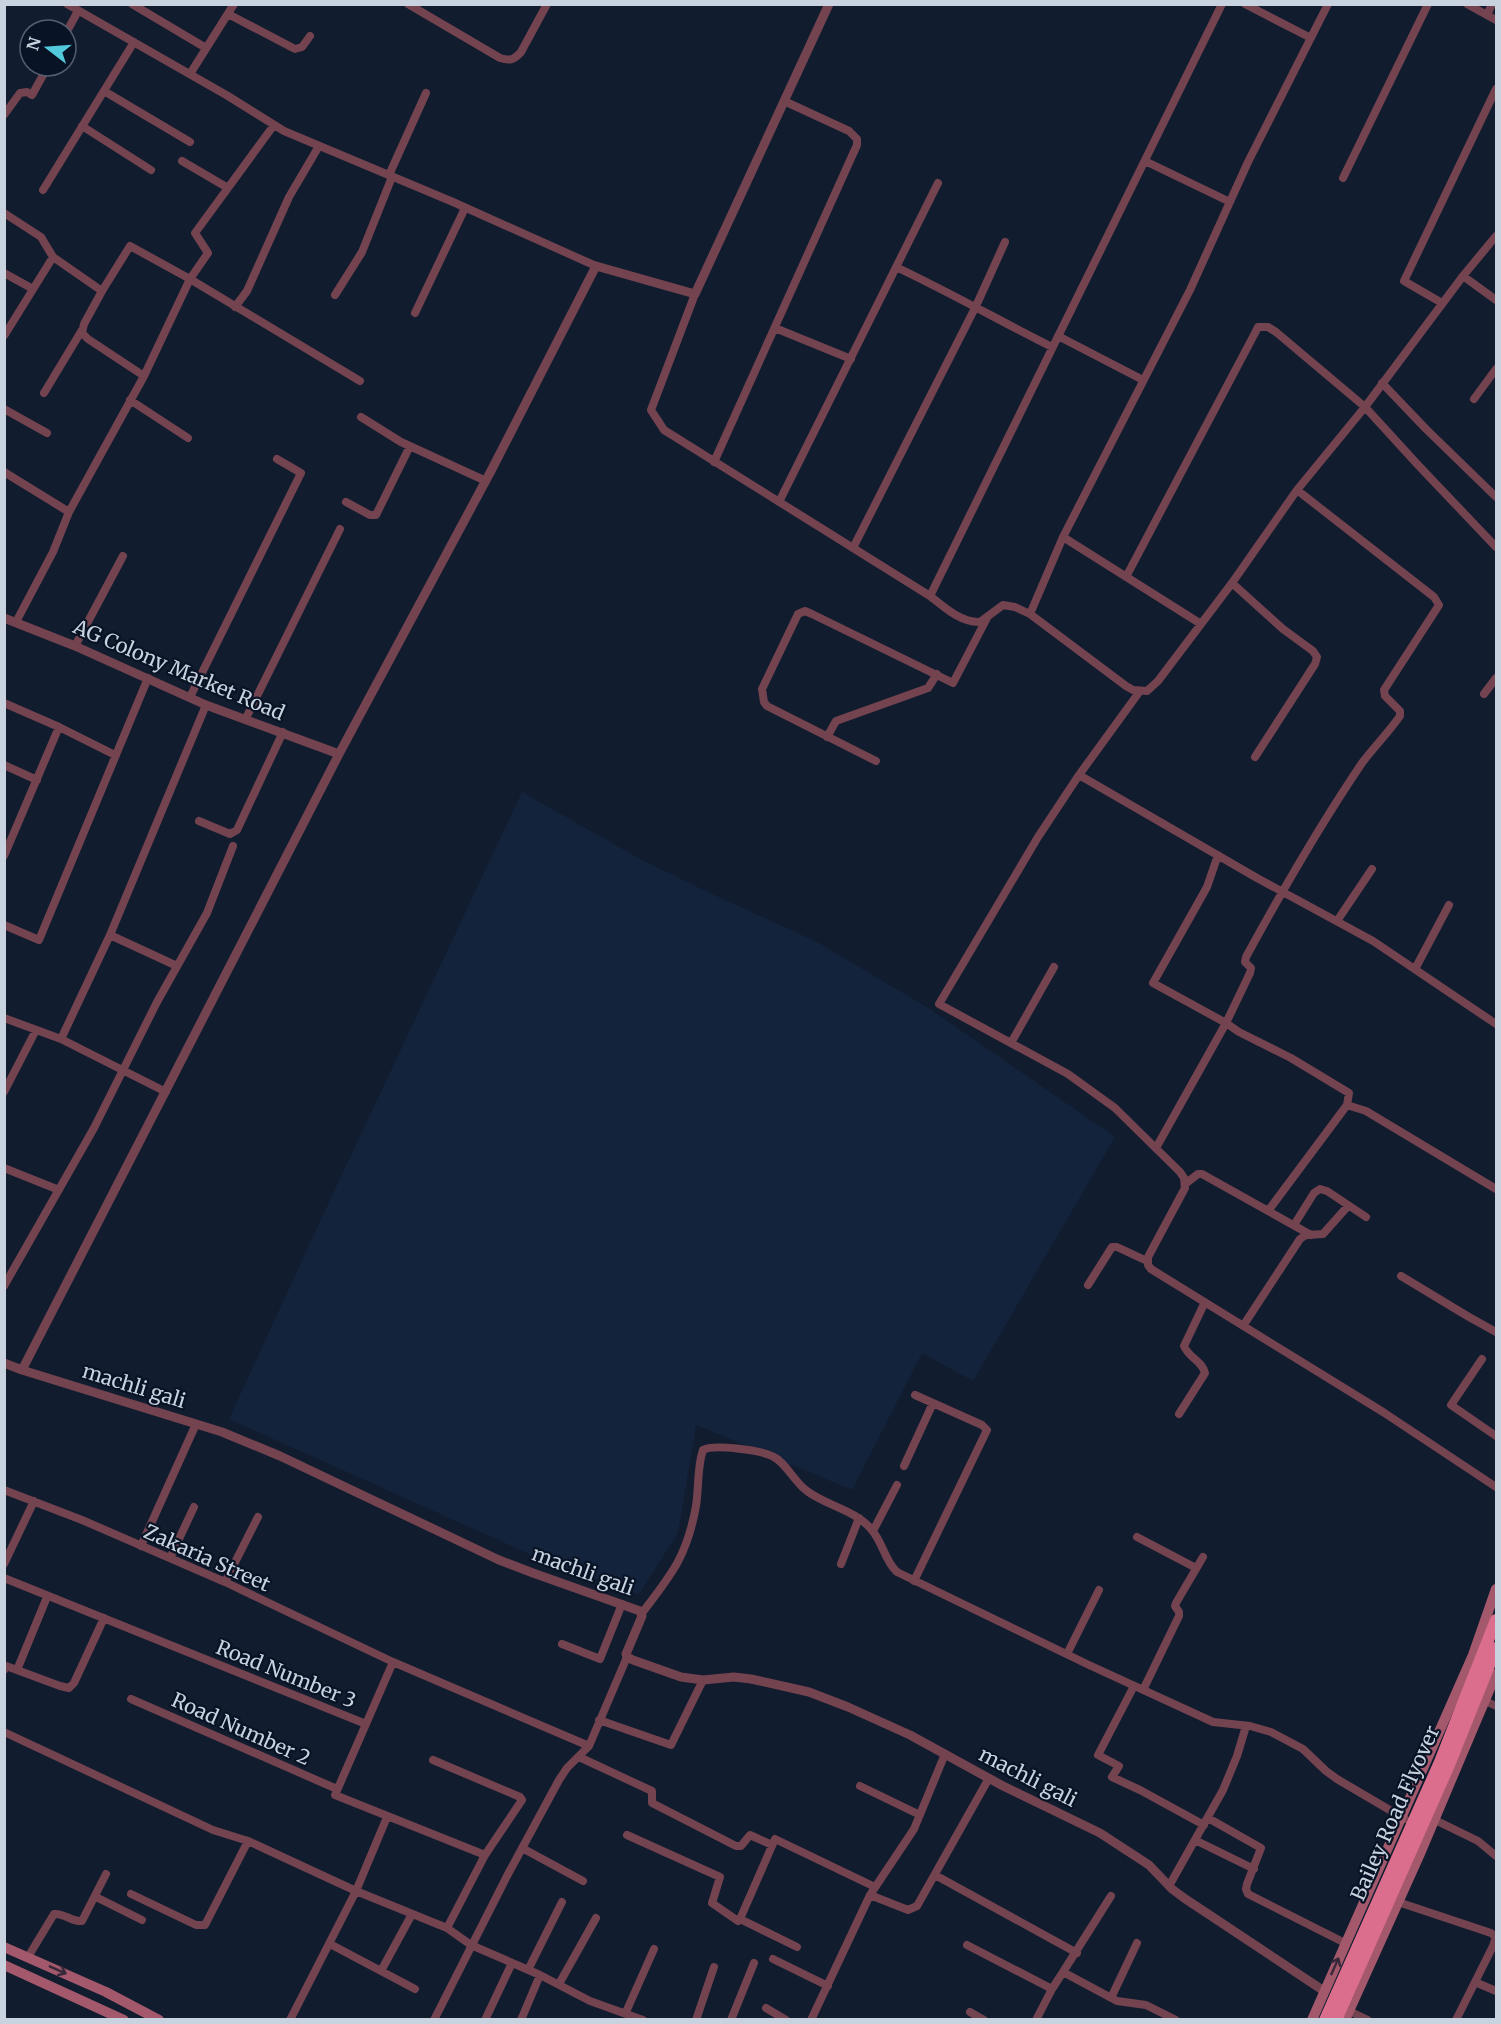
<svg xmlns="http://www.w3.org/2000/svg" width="1501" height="2024" font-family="Merriweather,serif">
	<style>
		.built { fill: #14233c }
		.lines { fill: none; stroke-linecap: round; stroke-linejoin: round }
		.minor { stroke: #73434f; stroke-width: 8 }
		.tertiary { stroke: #73434f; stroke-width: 9 }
		.secondary { stroke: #a4586c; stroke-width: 10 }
		.trunk-bridge { stroke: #da6e8c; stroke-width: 12 }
		.oneway { stroke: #37283a }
		.labels { text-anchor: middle; stroke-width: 4.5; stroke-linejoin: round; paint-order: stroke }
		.street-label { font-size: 20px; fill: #c9d2df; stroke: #081325 }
	</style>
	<rect width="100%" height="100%" fill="#111c2f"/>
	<path class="built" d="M522,792L640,859L712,894L817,942L930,1009L1115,1137L973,1381L922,1353L852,1490L696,1425L678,1533L639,1594L545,1561L229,1419L322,1217Z"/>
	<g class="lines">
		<path class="minor" d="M67,4L228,96L284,131L453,202L596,266
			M132,4L206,48
			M408,4L500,58C510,61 514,60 521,52L547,4
			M1245,4L1311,38
			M1467,4L1496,20
			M228,14L295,49L302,47L310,36
			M1487,15L1492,4
			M66,33L78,11
			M190,74L234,4
			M104,91L190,142
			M4,115L20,93L27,92L32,95L48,66
			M82,126L151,170
			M182,161L228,188
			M1145,161L1230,202
			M389,175L426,93
			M1343,178L1428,4
			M43,190L134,42
			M4,213L41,237L53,257L102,291L130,246L190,279L360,381
			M896,267C949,292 1000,321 1052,347
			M4,273L33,289
			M1463,276L1496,300
			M102,291L84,324L82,333L88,339L144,376
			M695,294L651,410L664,430L930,596C944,607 961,623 980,622L1003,605L1015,607L1030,614L1126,686L1133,690L1147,691L1158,681L1232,583L1297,490L1365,407L1463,276L1496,236
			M335,295L362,252L392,177
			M1442,303L1404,281L1496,89
			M235,307L247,291L289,197L319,146
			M415,313L465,208
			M775,328L851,359
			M4,336L53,257
			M1058,336L1143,380
			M1382,383L1426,429L1496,497
			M44,393L82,330
			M1474,399L1496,369
			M130,400L188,438
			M4,409L47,433
			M361,417L401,442L486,481
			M714,462L857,145V139L849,131L784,101
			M4,472L69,512
			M346,502L370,515H376L410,446
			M779,502L938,183
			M1063,537L1201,624
			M853,548L976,306L1005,242
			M1126,577L1255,333L1258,327H1268L1276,332L1365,407L1418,465L1496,547
			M1232,583L1283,629L1313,651L1317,657L1315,664L1255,757
			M930,596L1222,4
			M1030,614L1063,537L1190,290L1248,162L1328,4
			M16,622L53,552L69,512L144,376L190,279L208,253L195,233L274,125
			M75,646L123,556
			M1140,691L1079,775L1038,837L939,1004L1068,1074L1115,1108L1180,1172L1184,1178L1185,1188L1148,1257V1265L1151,1269L1383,1412L1496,1487
			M1484,694L1496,678
			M190,697L301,473L277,459
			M4,703L59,727L115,755
			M246,718L340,529
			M827,737L836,721L928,688L937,674
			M876,761L767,706L764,702L762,689L798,614L805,611L812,614L953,683L987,618
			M4,765L37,780
			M1079,775L1257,878L1373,941L1496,1024
			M199,821L230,834L237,830L283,732
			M1218,855L1207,887L1153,983L1226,1023L1239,1032L1291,1058L1349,1093L1347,1105
			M4,856L59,727
			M1337,921L1372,869
			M4,925L39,940L148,678
			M110,935L177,966
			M1415,969L1449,905
			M4,1018L61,1039L166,1092
			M61,1039L110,935L206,705
			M1011,1043L1054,967
			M4,1092L36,1030
			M1156,1148L1226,1023L1250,973L1251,968L1245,962L1246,957C1282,891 1320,825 1362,763C1374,747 1388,733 1400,716V711L1385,696L1384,690L1439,605L1434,597L1297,490
			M4,1168L59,1190
			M1185,1184L1198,1174H1202L1311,1235
			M1268,1211L1347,1105L1366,1111L1496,1189
			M1294,1225L1314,1193L1320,1189L1327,1191L1366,1217
			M1401,1276L1469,1317L1496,1332
			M1088,1285L1112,1247H1117L1147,1261
			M4,1286L94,1128L157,1002L207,913L233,846
			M1243,1326L1300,1239L1306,1235L1323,1234L1348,1206
			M1482,1359L1451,1405L1496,1436
			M1179,1414L1205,1373C1203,1362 1188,1357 1184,1346L1205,1302
			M904,1466L933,1403
			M4,1490L82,1520L225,1582L393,1662
			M873,1531L897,1485
			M1137,1537L1196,1568
			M141,1546L196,1424
			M170,1558L194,1507
			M4,1564L34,1501
			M841,1564L859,1518
			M4,1578L366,1724L335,1795L485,1855
			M914,1581L987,1430L982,1425L915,1395
			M225,1582L258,1517
			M642,1613C672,1574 687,1556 696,1506C699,1488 697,1466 703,1450C713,1444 760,1450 772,1456C786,1462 794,1482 807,1491C827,1506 855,1510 871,1529C883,1542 884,1560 897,1572L1089,1665L1213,1722L1250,1726L1271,1732L1303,1749L1326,1771L1337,1779L1405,1819
			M562,1644L600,1659L622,1604
			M1067,1654L1099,1590
			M4,1670L6,1666L17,1670L47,1597
			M17,1670L60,1686L69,1688L74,1683L104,1618
			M1134,1686L1098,1755L1119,1766L1112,1777L1140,1790L1204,1825
			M1143,1690L1179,1616V1612L1175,1606L1176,1603L1203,1557
			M131,1699L337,1789
			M1481,1699L1496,1706
			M599,1720L671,1745L703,1680
			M366,1724L393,1662L589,1746
			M4,1732L213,1830L248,1841L356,1891L447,1928L471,1945L540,1975L590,2001L643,2020
			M579,1757L652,1791V1803L736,1846H741L750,1835L772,1845
			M433,1760L520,1797L522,1800L485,1855L447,1928
			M860,1786L920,1815
			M1208,1818L1261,1848L1247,1884L1246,1889L1248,1894L1345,1943
			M1435,1820L1478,1841L1496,1856
			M627,1835L720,1877L712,1903L738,1921L740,1918
			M1195,1840L1254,1869
			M522,1848L583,1881
			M935,1875L1077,1953
			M1169,1886L1223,1790L1237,1756L1246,1726
			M131,1894L196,1925H205L248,1841
			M870,1895L908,1910L917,1906L989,1778
			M96,1897L142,1920
			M1398,1902L1491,1933L1496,1937L1493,1946L1456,2020
			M330,1944L415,1989
			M967,1945L1052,1989
			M797,1947L740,1919L775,1839L875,1887
			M28,1957L54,1914C64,1913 72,1922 82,1921L106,1874
			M773,1959L828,1986
			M528,1970L562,1902
			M381,1971L412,1914
			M1063,1972L1111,1896
			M1475,1982L1496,1991
			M559,1984L596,1918
			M1111,1998L1137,1943
			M766,2008L786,2020
			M1349,2011L1368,2020
			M626,2012L654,1949
			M970,2012L984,2020
			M290,2020L356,1891L387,1817
			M434,2020L507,1876L559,1780L567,1768L589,1746L627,1657
			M485,2020L512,1963
			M521,2020L540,1975
			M696,2020L714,1967
			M731,2020L754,1963
			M811,2020L870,1895L914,1829L945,1754
			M1036,2020L1052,1989L1063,1972L1117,2001L1146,2005L1176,2020"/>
		<path class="tertiary" d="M4,618L75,646L206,705L339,754
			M4,1363L22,1370L222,1432L280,1456L499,1560L533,1573L640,1611L642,1616L626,1654L627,1657L633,1660L681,1677L703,1680L734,1677L751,1679L809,1692L848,1707L910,1735L1003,1786L1100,1833L1149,1865L1172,1889L1184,1898L1324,1991
			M22,1370L339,754L492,469L596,266L695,294L829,4"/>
		<path class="secondary" d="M4,1947L106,1992L159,2020
			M4,1965L124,2020
			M1312,2020L1473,1655L1496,1589
			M1345,2020L1419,1856L1496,1674"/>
		<path class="trunk-bridge" d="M1325,2020L1440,1762L1496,1620
			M1336,2020L1449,1765L1496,1648"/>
	</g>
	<defs><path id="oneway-shaft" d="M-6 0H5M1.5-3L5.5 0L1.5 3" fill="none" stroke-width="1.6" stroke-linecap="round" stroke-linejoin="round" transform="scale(1.5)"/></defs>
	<g class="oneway">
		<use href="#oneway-shaft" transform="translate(1335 1966) rotate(-66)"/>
		<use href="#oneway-shaft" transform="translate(58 1970) rotate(24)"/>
	</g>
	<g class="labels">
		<g class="street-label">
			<text transform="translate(179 670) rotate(23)" y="7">AG Colony Market Road</text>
			<text transform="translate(134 1386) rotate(17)" y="7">machli gali</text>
			<text transform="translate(207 1558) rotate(24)" y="7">Zakaria Street</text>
			<text transform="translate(583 1571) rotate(20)" y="7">machli gali</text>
			<text transform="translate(286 1674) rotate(22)" y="7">Road Number 3</text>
			<text transform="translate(241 1729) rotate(24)" y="7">Road Number 2</text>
			<text transform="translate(1028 1777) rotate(27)" y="7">machli gali</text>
			<text transform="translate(1395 1813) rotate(-66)" y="7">Bailey Road Flyover</text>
		</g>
	</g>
	<rect width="1501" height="2024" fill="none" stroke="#c9d2df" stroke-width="12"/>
	<g transform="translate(48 48) rotate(287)"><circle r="28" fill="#081325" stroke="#555f6f" stroke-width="1.5"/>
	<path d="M0-4.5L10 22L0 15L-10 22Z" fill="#53cadc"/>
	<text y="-9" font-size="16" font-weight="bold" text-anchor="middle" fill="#c9d2df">N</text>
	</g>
</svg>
